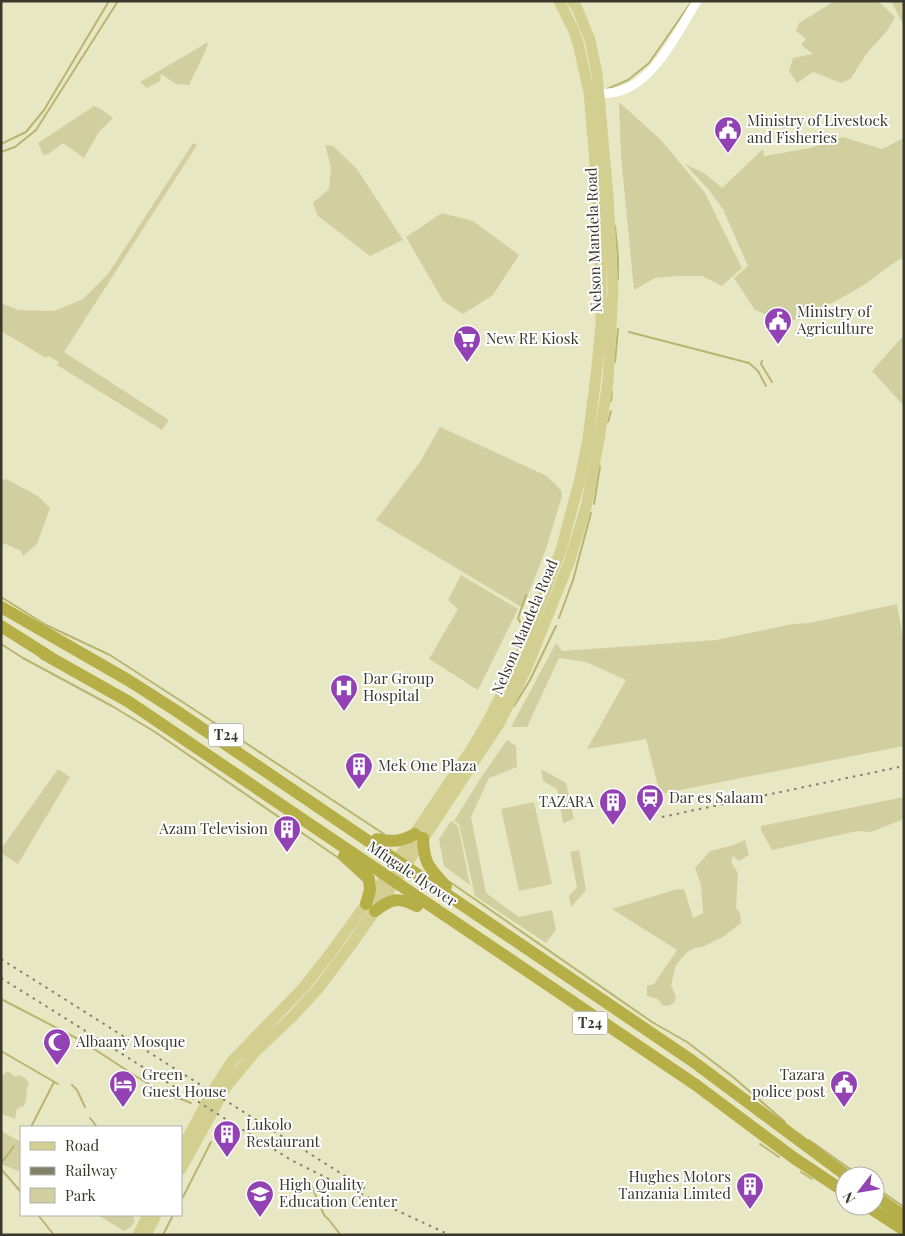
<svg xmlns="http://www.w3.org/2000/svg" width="905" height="1236" font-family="'Playfair Display',serif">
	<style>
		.green { fill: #d1cfa0 }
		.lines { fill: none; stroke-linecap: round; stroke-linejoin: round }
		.stream { stroke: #b9b570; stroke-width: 2 }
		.minor { stroke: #fff; stroke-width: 9 }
		.major { stroke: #d3cf91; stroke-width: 11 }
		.highway { stroke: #b6af48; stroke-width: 12 }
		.rail { stroke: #82816a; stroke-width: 2; stroke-dasharray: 2.5 5; stroke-linecap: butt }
		.labels { text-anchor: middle; stroke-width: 4; stroke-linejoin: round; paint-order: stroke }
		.shield { fill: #fff; stroke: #74746b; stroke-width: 1 }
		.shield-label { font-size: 14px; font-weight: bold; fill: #39382b }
		.poi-label { font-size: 15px; fill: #39382b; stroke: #fff; text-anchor: start }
		.street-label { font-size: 15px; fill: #39382b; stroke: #fff }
	</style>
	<rect width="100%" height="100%" fill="#e8e7c4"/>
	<path class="green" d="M835,1H878L895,17L887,31L867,53L851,78L842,83C832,80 823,75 813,72L797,83L789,71L793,58L813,54L801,45L806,39L796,31L799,23Z
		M891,1H904V26Z
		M208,42L206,50L189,85L176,84L161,74L160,81L147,88L140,82Z
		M619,102L661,140L705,193L742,268L722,286L702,276H679L655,278L634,290L621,156Z
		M94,106L101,109L113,118L99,132L84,158L63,143L47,155V153L44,156L38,143Z
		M843,137L882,149L904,138V257C890,264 879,275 865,284C840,300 809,315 781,325L769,316L755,310L734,278L748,266L723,209L708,189L685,164L704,173L722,188L763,149L764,156L810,148Z
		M193,143L197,145L64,352L169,420L162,430L57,365L59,362L48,356L46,358L1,331V303L18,310L54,311L83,299L108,274Z
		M325,145L333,146L357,169L403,240L370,256L318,216L313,203L329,189L331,167Z
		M442,213L473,221L519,255L493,295L463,314L443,301L406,237Z
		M904,335V406L872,371Z
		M440,427L547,476L561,490L562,496L546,549L523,608L376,520L420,462Z
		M6,479L38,496L50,508L37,544L23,556L21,551L6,544L1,545V480Z
		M461,575L518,609L478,690L429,659L458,609L448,600Z
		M897,604L904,644V746L660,794L646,739L587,749L626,680L586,662L559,658L527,727H511L556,643L562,651L716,640L793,624L809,623Z
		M507,740L516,746L517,767L489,778L471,817L486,893L519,917L552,910L556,930L546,943L475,896L459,824L454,821L480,779Z
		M58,769L70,777L18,864L1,853V849Z
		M541,769L566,783L574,819L563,823L557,789L543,781Z
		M904,797V819L871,832L857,831L772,850L761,830V826Z
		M534,802L552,884L519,891L501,809Z
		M451,821L458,826L470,885L444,866L439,839Z
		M745,840L749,855L739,861L733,856L731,862L738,873L736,908L740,913L741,923L723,937L702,947L695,948L687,952L676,965L671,985L676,997L674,1003L668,1006L662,1005L658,999L647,996V986L654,984L677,950L612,909L674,890L684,889L693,918L703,913L701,885L695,868L710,851L734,845Z
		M579,850L586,890L571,907L569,896L577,887L570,852Z
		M7,1071L16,1077L19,1075L25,1078L29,1084L26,1091L27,1095L24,1107L21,1106L19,1109L17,1108L15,1119L4,1115L1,1111V1077Z
		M1,1131L21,1142V1172L1,1164Z
		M98,1215H133C136,1224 132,1227 124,1231Z"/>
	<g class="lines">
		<path class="stream" d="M607,89L628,80L649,63L692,1
			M1,144L26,132L44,110L109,1
			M1,152L15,147L36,130L118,1
			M615,226L618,257V279
			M629,332L749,363L758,371L766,386
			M762,361L761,364L772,382
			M615,362L618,329
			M611,401L612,392
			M608,422L611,411
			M594,504L600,466
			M1,597L46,625L110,655L221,727
			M559,618L573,580L591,513
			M520,622L518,618L526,595
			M1,644L23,658L112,706L155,732L340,859
			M514,706L530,680L556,626
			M226,730L384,834
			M450,882L652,1022L687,1042L733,1077L785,1122
			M1,999L78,1039
			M88,1045L137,1077L169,1096L181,1099L191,1103
			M1,1051L58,1084
			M72,1085L77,1090L85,1107
			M90,1118L97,1127
			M31,1127L53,1084L54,1082L56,1083
			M809,1140L860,1176
			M760,1144L779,1157
			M1,1161L2,1162L14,1146
			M1,1169L21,1192
			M801,1172L812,1179
			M312,1187L324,1215L328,1219
			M875,1187L904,1207
			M183,1197L211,1142
			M38,1215L54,1235
			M329,1220L340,1234
			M163,1235L173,1215"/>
		<path class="minor" d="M594,92C646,103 674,37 697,1"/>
		<path class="major" d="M181,1150L212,1092L232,1061L304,987L329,955L380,885L471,750L489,719L518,661L561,550L580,479L588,439L596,376L601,325V285L598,197L589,92L578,43L573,29L559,1
			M181,1169L226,1087L255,1052L293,1016L318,989L351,945L389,891L499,724L528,665L570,560L586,507L599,440L608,381L613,290L608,195L597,74L590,40L577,8L572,1
			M138,1235L148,1215
			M146,1235L156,1215"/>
		<path class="highway" d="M1,607L128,680L175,710L691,1060L847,1176
			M1,626L50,657
			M44,654L129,702L696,1085L794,1158L845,1192
			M423,838C424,865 429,867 446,886
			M377,839C391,842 401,842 415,834
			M344,856L369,879L370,890L366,904
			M375,911C392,898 398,897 417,906
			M875,1196L904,1216
			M867,1206L904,1230"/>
		<path class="rail" d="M662,817L904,766
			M1,959L369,1191
			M1,978L291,1160L333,1181L450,1235"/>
	</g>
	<defs>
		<g id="civic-pin" transform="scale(1.4375)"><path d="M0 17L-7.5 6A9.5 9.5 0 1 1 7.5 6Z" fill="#9242b2" stroke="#fff"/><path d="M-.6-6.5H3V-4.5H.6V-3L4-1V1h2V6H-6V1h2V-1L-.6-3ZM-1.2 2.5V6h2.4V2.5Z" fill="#fff"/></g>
		<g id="supermarket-pin" transform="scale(1.4375)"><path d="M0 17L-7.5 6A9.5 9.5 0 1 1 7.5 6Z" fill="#9242b2" stroke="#fff"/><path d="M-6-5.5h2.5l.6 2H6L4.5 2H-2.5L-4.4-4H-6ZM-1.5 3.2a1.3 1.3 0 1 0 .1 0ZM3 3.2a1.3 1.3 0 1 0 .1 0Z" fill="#fff"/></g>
		<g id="hospital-pin" transform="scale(1.4375)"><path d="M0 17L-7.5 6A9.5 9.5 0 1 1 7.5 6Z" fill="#9242b2" stroke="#fff"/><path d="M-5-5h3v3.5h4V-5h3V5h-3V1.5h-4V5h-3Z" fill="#fff"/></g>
		<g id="building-pin" transform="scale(1.4375)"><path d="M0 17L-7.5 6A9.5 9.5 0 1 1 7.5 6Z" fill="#9242b2" stroke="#fff"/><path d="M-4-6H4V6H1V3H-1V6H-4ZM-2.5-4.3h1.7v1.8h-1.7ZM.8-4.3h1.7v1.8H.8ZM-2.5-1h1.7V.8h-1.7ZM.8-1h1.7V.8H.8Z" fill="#fff"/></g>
		<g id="station-pin" transform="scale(1.4375)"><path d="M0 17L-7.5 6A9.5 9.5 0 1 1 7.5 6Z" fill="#9242b2" stroke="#fff"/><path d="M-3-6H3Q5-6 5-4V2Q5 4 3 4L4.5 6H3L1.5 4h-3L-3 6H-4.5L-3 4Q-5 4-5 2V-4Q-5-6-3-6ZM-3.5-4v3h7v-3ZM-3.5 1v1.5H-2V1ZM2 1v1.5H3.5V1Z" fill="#fff"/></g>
		<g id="mosque-pin" transform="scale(1.4375)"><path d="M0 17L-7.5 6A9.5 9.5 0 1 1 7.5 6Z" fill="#9242b2" stroke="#fff"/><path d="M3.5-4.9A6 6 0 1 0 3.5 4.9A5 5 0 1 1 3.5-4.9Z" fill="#fff"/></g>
		<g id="hotel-pin" transform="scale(1.4375)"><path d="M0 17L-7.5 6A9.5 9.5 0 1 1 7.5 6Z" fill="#9242b2" stroke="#fff"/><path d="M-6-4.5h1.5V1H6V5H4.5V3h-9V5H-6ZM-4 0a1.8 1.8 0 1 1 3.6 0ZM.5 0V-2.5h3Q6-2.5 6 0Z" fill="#fff"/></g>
		<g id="school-pin" transform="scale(1.4375)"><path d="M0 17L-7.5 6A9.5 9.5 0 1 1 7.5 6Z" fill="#9242b2" stroke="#fff"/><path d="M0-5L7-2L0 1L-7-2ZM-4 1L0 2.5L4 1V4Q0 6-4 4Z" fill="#fff"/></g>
	</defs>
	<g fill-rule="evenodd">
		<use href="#civic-pin" x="728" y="130"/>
		<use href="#civic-pin" x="778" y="321"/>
		<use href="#supermarket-pin" x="467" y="339"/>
		<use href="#hospital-pin" x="344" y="688"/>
		<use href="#building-pin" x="359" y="766"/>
		<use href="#station-pin" x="650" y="798"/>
		<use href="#building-pin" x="613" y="802"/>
		<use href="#building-pin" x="287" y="829"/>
		<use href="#mosque-pin" x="57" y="1042"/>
		<use href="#hotel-pin" x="123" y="1084"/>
		<use href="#civic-pin" x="844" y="1084"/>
		<use href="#building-pin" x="227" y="1134"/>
		<use href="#building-pin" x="750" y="1186"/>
		<use href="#school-pin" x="260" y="1194"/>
	</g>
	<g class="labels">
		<g class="shield">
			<rect x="208.5" y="723.5" width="35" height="23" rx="4"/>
			<rect x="572.5" y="1011.5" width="35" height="23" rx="4"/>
		</g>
		<g class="shield-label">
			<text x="226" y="740">T24</text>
			<text x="590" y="1028">T24</text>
		</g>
		<g class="poi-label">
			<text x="747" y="126">Ministry of Livestock<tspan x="747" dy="17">and Fisheries</tspan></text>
			<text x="797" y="317">Ministry of<tspan x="797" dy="17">Agriculture</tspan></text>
			<text x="486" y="344">New RE Kiosk</text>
			<text x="363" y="684">Dar Group<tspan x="363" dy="17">Hospital</tspan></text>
			<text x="378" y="771">Mek One Plaza</text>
			<text x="669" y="803">Dar es Salaam</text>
			<text x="594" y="807" text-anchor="end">TAZARA</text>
			<text x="268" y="834" text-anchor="end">Azam Television</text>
			<text x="76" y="1047">Albaany Mosque</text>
			<text x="142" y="1080">Green<tspan x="142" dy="17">Guest House</tspan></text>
			<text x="825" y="1080" text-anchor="end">Tazara<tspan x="825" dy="17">police post</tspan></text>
			<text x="246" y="1130">Lukolo<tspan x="246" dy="17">Restaurant</tspan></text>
			<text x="731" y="1182" text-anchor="end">Hughes Motors<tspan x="731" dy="17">Tanzania Limted</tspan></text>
			<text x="279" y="1190">High Quality<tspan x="279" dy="17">Education Center</tspan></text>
		</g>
		<g class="street-label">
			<text transform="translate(594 240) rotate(-92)" y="5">Nelson Mandela Road</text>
			<text transform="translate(525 627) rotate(-67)" y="5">Nelson Mandela Road</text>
			<text transform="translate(412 874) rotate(34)" y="5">Mfugale flyover</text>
		</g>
	</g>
	<rect width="905" height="1236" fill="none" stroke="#39382b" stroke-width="5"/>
	<rect x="20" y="1126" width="162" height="90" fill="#ffffff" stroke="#b0afaa"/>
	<rect x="30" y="1142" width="25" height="8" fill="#d3cf91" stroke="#b0afaa"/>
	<text x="65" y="1151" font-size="15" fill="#39382b">Road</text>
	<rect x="30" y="1167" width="25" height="8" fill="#82816a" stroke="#b0afaa"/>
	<text x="65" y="1176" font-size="15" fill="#39382b">Railway</text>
	<rect x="30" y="1188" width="25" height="15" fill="#d1cfa0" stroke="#b0afaa"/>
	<text x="65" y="1201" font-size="15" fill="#39382b">Park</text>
	<g transform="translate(860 1191) rotate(239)"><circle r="24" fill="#ffffff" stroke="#b0afaa"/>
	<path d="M0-4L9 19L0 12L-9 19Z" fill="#9242b2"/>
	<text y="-8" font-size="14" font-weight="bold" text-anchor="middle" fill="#39382b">N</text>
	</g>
</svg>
